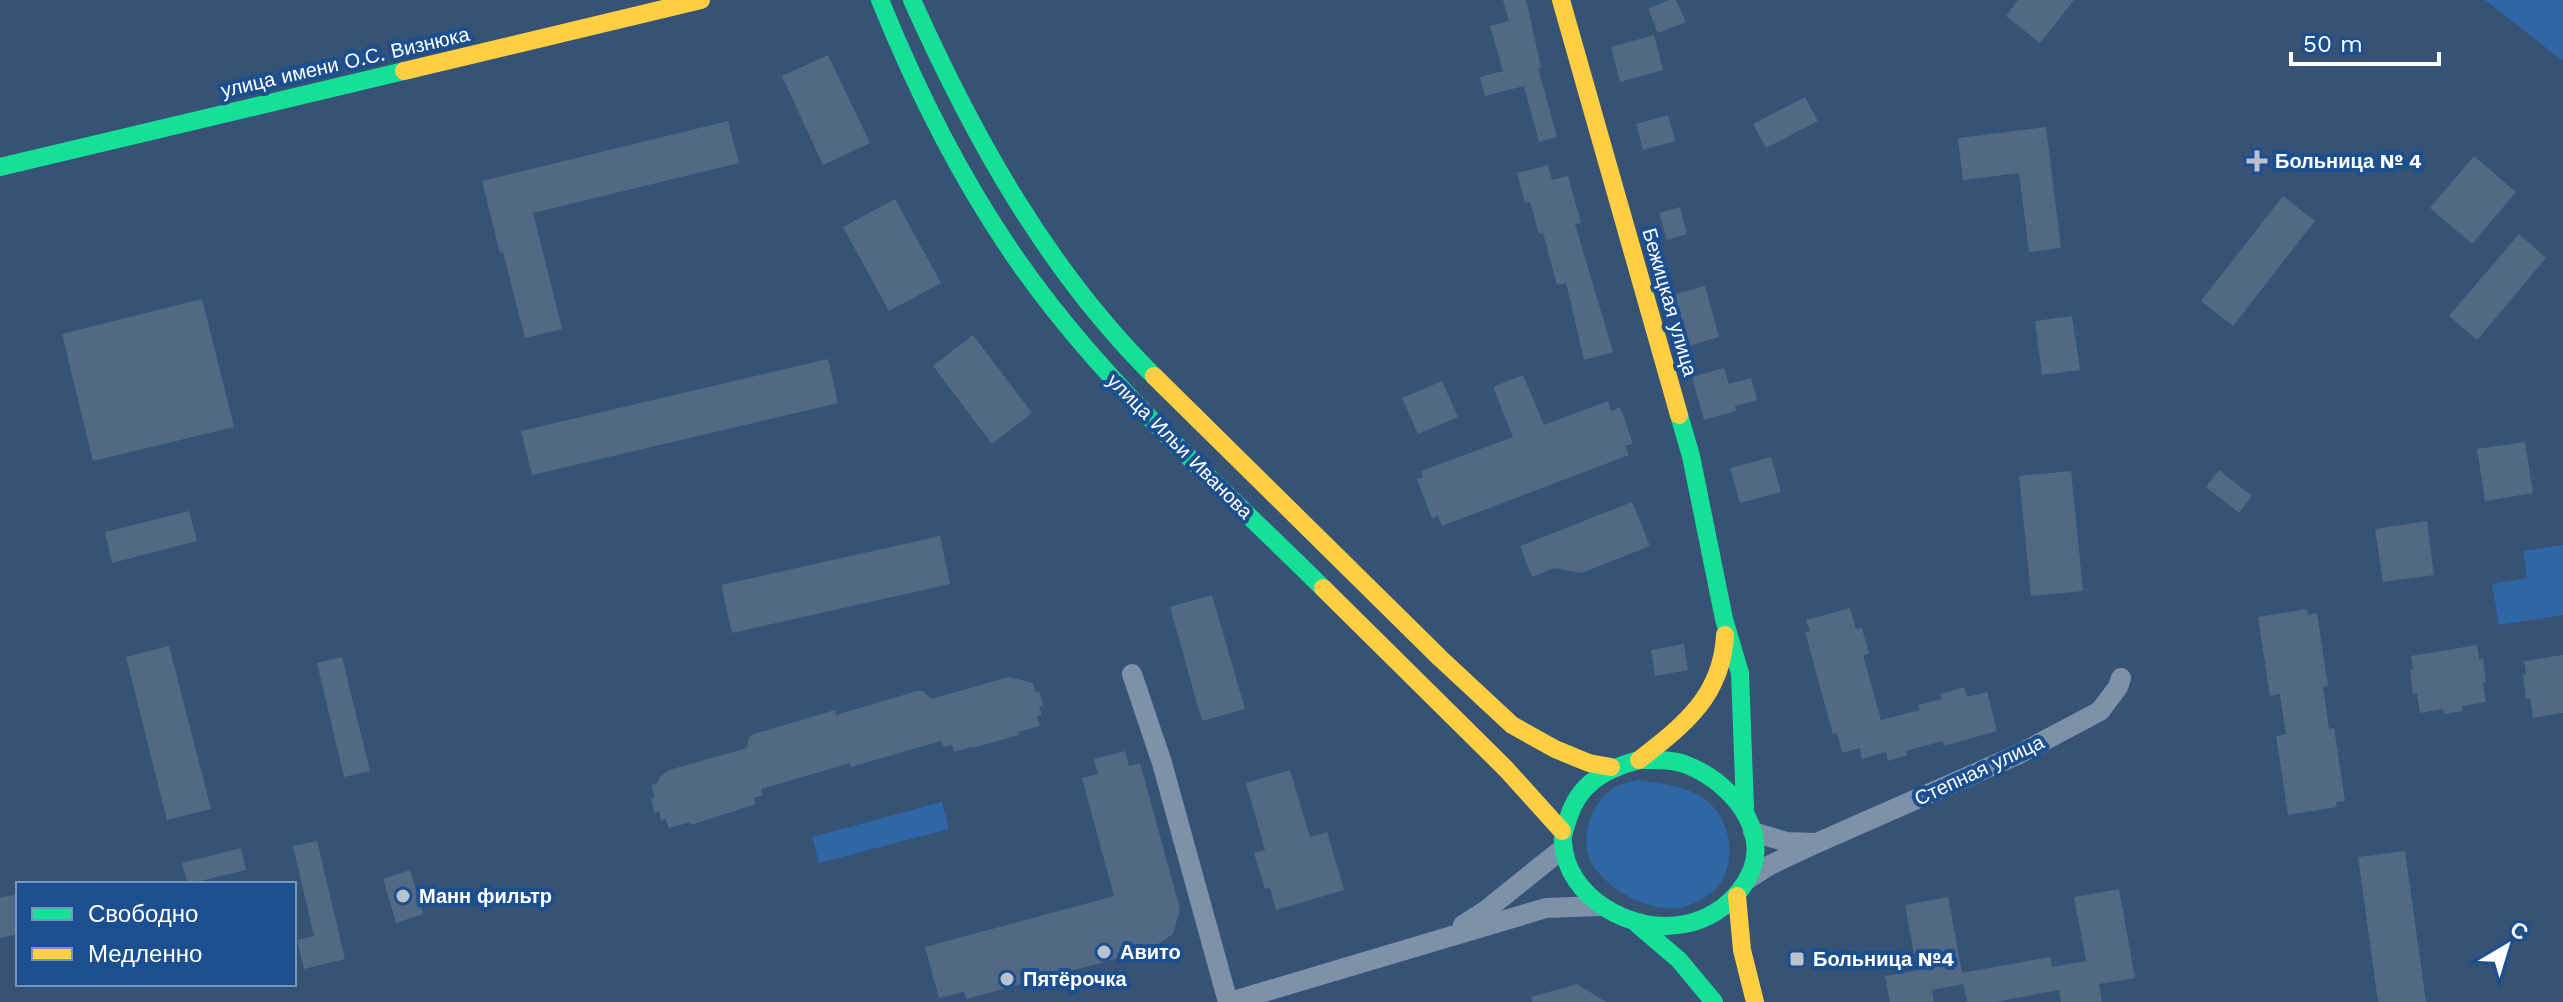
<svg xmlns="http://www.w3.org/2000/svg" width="2563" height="1002" font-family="'Work Sans',sans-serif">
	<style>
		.green { fill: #2f66a5 }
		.building { fill: #526984 }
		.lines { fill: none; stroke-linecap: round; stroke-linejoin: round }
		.street { stroke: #7d92a8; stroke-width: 20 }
		.fast { stroke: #16e098; stroke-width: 18 }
		.slow { stroke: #ffcf43; stroke-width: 18 }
		.poi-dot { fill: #b9c2ce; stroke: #1b4f8f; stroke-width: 3 }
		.labels { text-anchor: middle; stroke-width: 8; stroke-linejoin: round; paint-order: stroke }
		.street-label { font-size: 20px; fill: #fff; stroke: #1b4f8f }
		.poi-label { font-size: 20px; font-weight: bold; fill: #fff; stroke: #1b4f8f; text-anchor: start }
	</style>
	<rect width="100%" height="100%" fill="#365274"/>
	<path class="green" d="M2485,0H2563V61Z
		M2563,545V615L2499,625L2492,584L2527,578L2523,551Z
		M1638,780C1660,784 1684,785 1703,798C1735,819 1740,875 1707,896C1699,901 1688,907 1679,908C1647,912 1606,889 1591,862C1578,838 1593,800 1615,787C1622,783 1631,782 1638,780Z
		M942,802L949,829L819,863L812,837Z"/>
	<path class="building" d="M1503,0H1526L1541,67L1538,68L1557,137L1539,142L1524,86L1485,96L1480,77L1503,71L1490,26L1509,21Z
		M1669,0H1676L1686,22L1658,33L1648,9Z
		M2018,0H2074L2040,43L2006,16Z
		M1654,35L1663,70L1620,82L1611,47Z
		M828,55L870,143L823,165L782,76Z
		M1805,97L1818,121L1766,148L1753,124Z
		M1668,115L1675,141L1643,150L1636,124Z
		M728,121L739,163L533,213L562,329L525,338L503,252L500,253L482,181Z
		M2046,127L2061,248L2029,252L2019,173L1963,180L1958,138Z
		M2474,156L2516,192L2472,244L2430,208Z
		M1548,165L1552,180L1568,176L1581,223L1575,224L1613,352L1584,360L1566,283L1557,285L1543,233L1539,234L1530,201L1525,203L1517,173Z
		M2283,196L2315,221L2233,326L2201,301Z
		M895,199L941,283L889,311L843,227Z
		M1680,207L1687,234L1667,240L1659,213Z
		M2519,234L2546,258L2477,340L2449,316Z
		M1705,286L1719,337L1689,346L1675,294Z
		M202,299L234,427L93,461L62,334Z
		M2072,316L2080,370L2042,375L2035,321Z
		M973,335L1032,413L992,444L933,366Z
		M828,359L838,403L532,475L521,431Z
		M1724,368L1729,384L1751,378L1757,400L1735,406L1736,411L1704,420L1692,377Z
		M1523,375L1544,425L1608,401L1611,411L1620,407L1633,444L1625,446L1629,455L1442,526L1438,516L1432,518L1417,479L1423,477L1421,471L1513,437L1493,387Z
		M1442,381L1458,417L1418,434L1402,398Z
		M2525,442L2533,493L2485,501L2477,449Z
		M1771,457L1781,492L1740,503L1730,468Z
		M2219,470L2252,496L2239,513L2206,487Z
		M2071,471L2083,591L2031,596L2019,476Z
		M1632,502L1650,546L1582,573L1554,568L1532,577L1520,546Z
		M189,511L197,541L112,563L105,532Z
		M2427,521L2434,575L2383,582L2375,529Z
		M940,536L950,584L732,633L721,585Z
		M1212,595L1245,709L1202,721L1170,607Z
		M1850,608L1856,629L1862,628L1869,654L1863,655L1881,720L1920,710L1918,705L1942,699L1940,694L1964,687L1967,697L1987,692L1997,731L1944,746L1943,741L1906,751L1907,755L1888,761L1886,752L1862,759L1860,748L1842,753L1837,733L1833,734L1805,632L1810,631L1806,620Z
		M2307,609L2308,615L2317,613L2328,686L2323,687L2329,729L2334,728L2345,801L2336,802L2337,807L2288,815L2276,736L2286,734L2280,694L2270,696L2258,617Z
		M1684,644L1688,670L1655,676L1651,650Z
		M2477,645L2479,659H2483L2486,682L2483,683L2486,702L2462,706L2463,711L2444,714L2443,709L2420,713L2417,693L2413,694L2410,670L2413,669L2411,656Z
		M169,646L211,809L167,820L126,657Z
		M2563,655V713L2533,718L2530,698L2526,699L2523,675L2526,674L2524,661Z
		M342,657L370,771L344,777L317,663Z
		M1009,677L1033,683L1035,692L1039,691L1043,705L1039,706L1042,715L1037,716L1040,726L1018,732L1019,735L972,748L971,747L954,752L952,745L943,747L941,741L851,767L850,763L761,789L763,795L753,798L756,804L691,825V822L669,828L666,819L661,820L659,811L655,813L651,799L655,797L651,785L656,784L661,776L669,770L747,748L749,737L754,734L835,710L836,715L917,691H923L931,699Z
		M1125,751L1129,766L1140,763L1180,909L1173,934L1149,950L966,999L964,992L939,998L925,947L1114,896L1082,778L1098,774L1094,759Z
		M1290,770L1310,837L1327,832L1344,890L1276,910L1270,888L1265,889L1254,853L1265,850L1246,783Z
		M317,841L345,959L304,969L297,940L314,936L293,846Z
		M241,848L246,870L188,884L182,863Z
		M2405,851L2426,1002H2378L2358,857Z
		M410,870L423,914L396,923L383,879Z
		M2119,889L2135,978L2099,984L2102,1002H2061L2059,990L1995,1002H1967L1961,973L2050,957L2052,967L2086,961L2074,897Z
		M18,894V934L0,938V898Z
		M1948,897L1964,984L1932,990L1934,1002H1890L1885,976L1917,970L1905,905Z
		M1577,984L1606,1002H1532L1531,997Z"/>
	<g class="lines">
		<path class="street" d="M1132,674L1162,763L1228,1002
			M1753,832L1787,842L1815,843
			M1748,879L1768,866L1819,842L2019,754L2100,711L2118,687L2121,678
			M1463,925L1485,911L1561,850
			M1230,1002L1546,908L1600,906"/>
		<path class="fast" d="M880,0C924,109 979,215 1052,307C1132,409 1231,497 1323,588
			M912,0C973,136 1047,270 1154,376
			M0,167L404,71
			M1679,415L1691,456L1724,619L1740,673L1745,808
			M1639,760C1655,760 1672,759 1687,765C1735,784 1780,840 1740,890C1727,907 1707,920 1685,924C1633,935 1566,898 1563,842C1562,835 1566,826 1568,819C1578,784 1605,769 1639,760Z
			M1637,924L1679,960L1714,1002"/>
		<path class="slow" d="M1561,0L1679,415
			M404,71L701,0
			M1154,376L1440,658L1512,725L1555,749L1589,763L1611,767
			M1323,588L1506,769L1562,831
			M1639,760C1684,725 1722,696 1725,635
			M1737,896L1742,950L1755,1002"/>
	</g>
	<g class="poi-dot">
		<path d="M2253 149h8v8h8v8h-8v8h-8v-8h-8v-8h8z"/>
		<circle cx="403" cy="896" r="8"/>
		<circle cx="1104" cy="952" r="8"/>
		<rect x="1789" y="951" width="16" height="16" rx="4"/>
		<circle cx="1007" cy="979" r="8"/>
	</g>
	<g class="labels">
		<g class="street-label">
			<text transform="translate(345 62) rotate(-13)" y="7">улица имени О.С. Визнюка</text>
			<text transform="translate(1670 302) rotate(74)" y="7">Бежицкая улица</text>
			<text transform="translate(1180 446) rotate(45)" y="7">улица Ильи Иванова</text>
			<text transform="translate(1979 770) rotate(-25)" y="7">Степная улица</text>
		</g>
		<g class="poi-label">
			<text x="2275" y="168">Больница № 4</text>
			<text x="419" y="903">Манн фильтр</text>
			<text x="1120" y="959">Авито</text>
			<text x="1813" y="966">Больница №4</text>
			<text x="1023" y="986">Пятёрочка</text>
		</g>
	</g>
	<rect x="16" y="882" width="280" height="104" fill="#1b4f8f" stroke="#7695bc" stroke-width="2"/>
	<rect x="32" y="908" width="40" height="12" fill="#16e098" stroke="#7695bc" stroke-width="2"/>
	<text x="88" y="922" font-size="24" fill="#ffffff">Свободно</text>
	<rect x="32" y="948" width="40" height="12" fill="#ffcf43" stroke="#7695bc" stroke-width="2"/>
	<text x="88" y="962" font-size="24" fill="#ffffff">Медленно</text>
	<g transform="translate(2507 946) rotate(38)" stroke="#1b4f8f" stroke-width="6" paint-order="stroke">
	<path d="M0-6L14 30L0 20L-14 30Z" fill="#ffffff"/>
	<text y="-12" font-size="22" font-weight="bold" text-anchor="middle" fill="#ffffff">С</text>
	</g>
	<path d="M2291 52v12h148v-12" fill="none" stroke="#ffffff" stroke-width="4"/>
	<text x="2303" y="52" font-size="24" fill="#ffffff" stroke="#1b4f8f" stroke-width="6" paint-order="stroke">50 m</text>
</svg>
